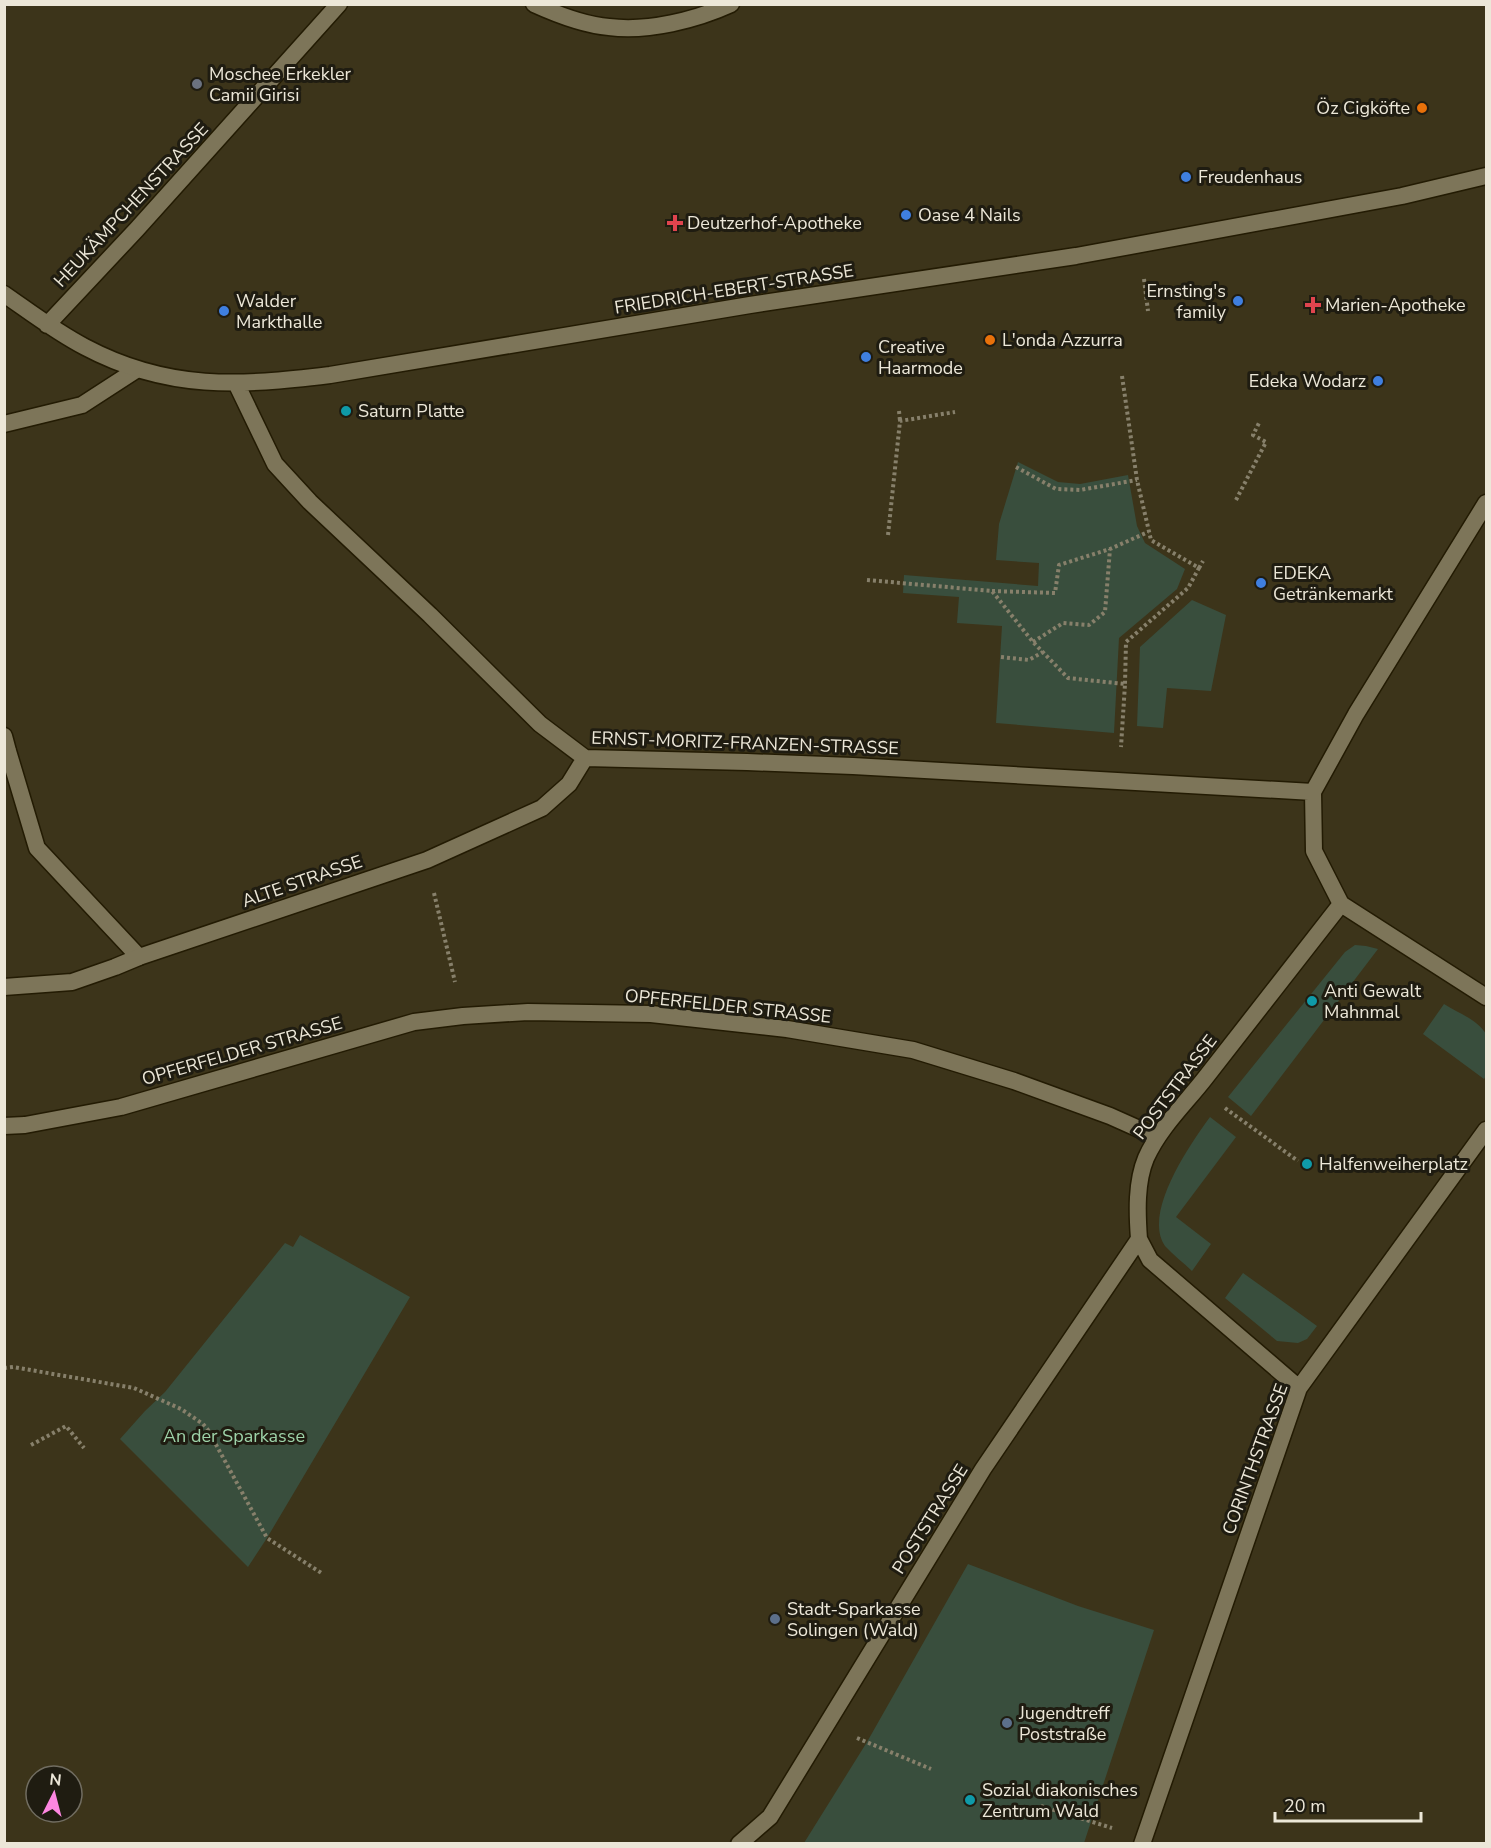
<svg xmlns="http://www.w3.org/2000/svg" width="1491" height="1848" font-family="'Nunito Sans',sans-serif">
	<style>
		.green { fill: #394e3d }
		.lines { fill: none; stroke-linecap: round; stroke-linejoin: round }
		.service-casing { stroke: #231b03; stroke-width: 19 }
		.pedestrian-casing { stroke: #231b03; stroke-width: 19 }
		.minor-casing { stroke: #231b03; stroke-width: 19 }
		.path { stroke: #87806b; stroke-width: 4; stroke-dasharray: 3 3; stroke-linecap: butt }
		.service { stroke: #7d7559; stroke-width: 16 }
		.pedestrian { stroke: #7d7559; stroke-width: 16 }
		.minor { stroke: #7d7559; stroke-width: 16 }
		.worship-dot { fill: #6b7280; stroke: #1f1c11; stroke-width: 2 }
		.food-dot { fill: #e8710a; stroke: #1f1c11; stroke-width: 2 }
		.shop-dot { fill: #3f7fe0; stroke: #1f1c11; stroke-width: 2 }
		.health-dot { fill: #e0444e; stroke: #1f1c11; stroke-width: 2 }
		.culture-dot { fill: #0f9aa8; stroke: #1f1c11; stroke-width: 2 }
		.service-dot { fill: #5c6f8a; stroke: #1f1c11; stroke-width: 2 }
		.labels { text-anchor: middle; stroke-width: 6; stroke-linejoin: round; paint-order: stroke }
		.poi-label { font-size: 18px; fill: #ece7d8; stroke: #1f1c11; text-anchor: start }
		.street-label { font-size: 18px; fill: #ece7d8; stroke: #1f1c11 }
		.park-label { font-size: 18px; fill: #9ed3a9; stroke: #1f1c11 }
	</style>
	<rect width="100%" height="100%" fill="#3c341a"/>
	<path class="green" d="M1018,462L1058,482L1080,484L1128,475L1137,526L1145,543L1185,569L1177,589L1119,638L1114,733L996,723L1002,626L957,623L959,597L903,593L904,575L1038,586L1039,563L996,560L999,524Z
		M1192,600L1226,615L1211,691L1167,688L1163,728L1137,726L1140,647Z
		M1355,945L1366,946L1378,949L1251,1116L1228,1097L1345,952Z
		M1444,1004C1458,1013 1478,1020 1486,1034V1076L1484,1079L1423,1034Z
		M1210,1117L1236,1137L1176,1217L1211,1244L1192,1271C1184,1263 1173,1255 1165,1246C1142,1213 1191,1143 1210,1117Z
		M300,1235L410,1297L267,1538L248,1567L120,1439L145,1411L165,1392L285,1243L293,1247Z
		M1243,1273L1317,1326L1307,1339L1298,1343L1277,1341L1225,1298Z
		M968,1564L1078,1606L1154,1630L1084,1843H804L867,1742Z"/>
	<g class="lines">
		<g class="service-casing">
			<path id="service" d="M4,736L8,751L37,848L139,957"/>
		</g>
		<g class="pedestrian-casing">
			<path id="pedestrian" d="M4,424L82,405L136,370"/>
		</g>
		<g class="minor-casing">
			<path id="minor" d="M534,4C556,14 584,25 609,27C648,32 696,20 731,4
				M4,294C30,312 56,332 85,347C168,391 240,386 330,375L750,305L1076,256L1402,196L1486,176
				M47,325L137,229L339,4
				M236,383L275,464L310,502L430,615L540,724L585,758L747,762L853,766L1313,792
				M1341,904L1314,851L1313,792L1356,714L1486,503
				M1341,904L1486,997
				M4,987L72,982L115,967L139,957L427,860L542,808L569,784L585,758
				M4,1126L25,1125L121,1107L414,1022L463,1016L528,1012L651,1014L787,1029L913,1050L1014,1081L1110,1116L1157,1137
				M1139,1239L1150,1260L1299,1388
				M739,1844L770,1817L983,1469L1139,1239C1137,1212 1136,1182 1146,1158C1160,1127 1186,1103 1206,1077C1251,1019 1296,962 1341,904
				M1142,1844L1299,1388L1486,1130"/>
		</g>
		<path class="path" d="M1144,279L1148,311
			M1122,376L1137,480L1151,540L1199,568L1188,588L1126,642L1125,684
			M899,411L900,421
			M1016,467L1056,489L1080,490L1137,480
			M1236,500L1266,442L1253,435L1260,421
			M888,535L900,421L955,412
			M1199,568L1203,561
			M867,580L992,591L1033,642L1068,678L1125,684L1121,747
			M992,591L1055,593L1059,565L1110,549L1148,532
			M1033,642L1063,623L1089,625L1105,612L1110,549
			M1001,657L1029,660L1043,652
			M434,893L455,982
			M1225,1108L1298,1161
			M4,1368L13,1367L134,1388L181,1409L203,1424L208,1430L267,1538L323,1574
			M31,1445L66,1426L84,1448
			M857,1738L931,1769
			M1041,1806L1112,1828"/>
		<use href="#service" class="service"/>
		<use href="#pedestrian" class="pedestrian"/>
		<use href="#minor" class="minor"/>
	</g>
	<circle class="worship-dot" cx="197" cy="84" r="6"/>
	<g class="food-dot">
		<circle cx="1422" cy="108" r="6"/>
		<circle cx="990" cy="340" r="6"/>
	</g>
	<g class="shop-dot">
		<circle cx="1186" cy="177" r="6"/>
		<circle cx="906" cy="215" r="6"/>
		<circle cx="1238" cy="301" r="6"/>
		<circle cx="224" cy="311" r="6"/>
		<circle cx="866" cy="357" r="6"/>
		<circle cx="1378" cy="381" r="6"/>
		<circle cx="1261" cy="583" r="6"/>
	</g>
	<g class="health-dot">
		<path d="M672 214h6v6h6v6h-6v6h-6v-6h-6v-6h6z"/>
		<path d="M1310 296h6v6h6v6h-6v6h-6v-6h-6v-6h6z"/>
	</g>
	<g class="culture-dot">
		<circle cx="346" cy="411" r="6"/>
		<circle cx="1312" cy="1001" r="6"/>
		<circle cx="1307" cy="1164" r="6"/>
		<circle cx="970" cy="1800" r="6"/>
	</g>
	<g class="service-dot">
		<circle cx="775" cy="1619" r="6"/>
		<circle cx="1007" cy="1723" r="6"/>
	</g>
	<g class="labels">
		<g class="poi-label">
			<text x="209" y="80">Moschee Erkekler<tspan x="209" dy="21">Camii Girisi</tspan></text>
			<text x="1410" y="114" text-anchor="end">Öz Cigköfte</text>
			<text x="1198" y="183">Freudenhaus</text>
			<text x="918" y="221">Oase 4 Nails</text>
			<text x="687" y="229">Deutzerhof-Apotheke</text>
			<text x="1226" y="297" text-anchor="end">Ernsting's<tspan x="1226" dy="21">family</tspan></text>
			<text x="236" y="307">Walder<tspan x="236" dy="21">Markthalle</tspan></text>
			<text x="1325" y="311">Marien-Apotheke</text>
			<text x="1002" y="346">L'onda Azzurra</text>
			<text x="878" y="353">Creative<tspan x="878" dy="21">Haarmode</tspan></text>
			<text x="1366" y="387" text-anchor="end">Edeka Wodarz</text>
			<text x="358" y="417">Saturn Platte</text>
			<text x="1273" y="579">EDEKA<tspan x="1273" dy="21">Getränkemarkt</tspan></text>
			<text x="1324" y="997">Anti Gewalt<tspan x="1324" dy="21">Mahnmal</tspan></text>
			<text x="1319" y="1170">Halfenweiherplatz</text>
			<text x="787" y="1615">Stadt-Sparkasse<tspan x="787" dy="21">Solingen (Wald)</tspan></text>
			<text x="1019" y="1719">Jugendtreff<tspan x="1019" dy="21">Poststraße</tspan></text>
			<text x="982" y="1796">Sozial diakonisches<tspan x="982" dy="21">Zentrum Wald</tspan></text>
		</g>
		<g class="street-label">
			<text transform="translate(131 205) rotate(-47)" y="6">HEUKÄMPCHENSTRASSE</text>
			<text transform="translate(734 289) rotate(-9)" y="6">FRIEDRICH-EBERT-STRASSE</text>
			<text transform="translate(745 743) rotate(2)" y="6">ERNST-MORITZ-FRANZEN-STRASSE</text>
			<text transform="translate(302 881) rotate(-19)" y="6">ALTE STRASSE</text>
			<text transform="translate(728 1006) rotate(6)" y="6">OPFERFELDER STRASSE</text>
			<text transform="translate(242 1051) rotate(-16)" y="6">OPFERFELDER STRASSE</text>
			<text transform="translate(1175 1087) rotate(-53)" y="6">POSTSTRASSE</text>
			<text transform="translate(1255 1459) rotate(-70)" y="6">CORINTHSTRASSE</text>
			<text transform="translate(930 1519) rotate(-58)" y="6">POSTSTRASSE</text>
		</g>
		<g class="park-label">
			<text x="234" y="1442">An der Sparkasse</text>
		</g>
	</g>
	<rect width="1491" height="1848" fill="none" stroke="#ece7d8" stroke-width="12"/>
	<g transform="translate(54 1794) rotate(6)"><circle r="28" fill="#1f1c11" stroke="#716d61" stroke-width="1.5"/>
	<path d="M0-4.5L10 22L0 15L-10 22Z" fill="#fd86e1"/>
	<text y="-9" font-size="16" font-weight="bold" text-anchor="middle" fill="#ece7d8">N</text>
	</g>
	<path d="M1275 1812v9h146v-9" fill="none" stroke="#ece7d8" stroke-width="3"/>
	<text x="1284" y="1812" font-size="18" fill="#ece7d8" stroke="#1f1c11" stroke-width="4.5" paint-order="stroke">20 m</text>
</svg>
